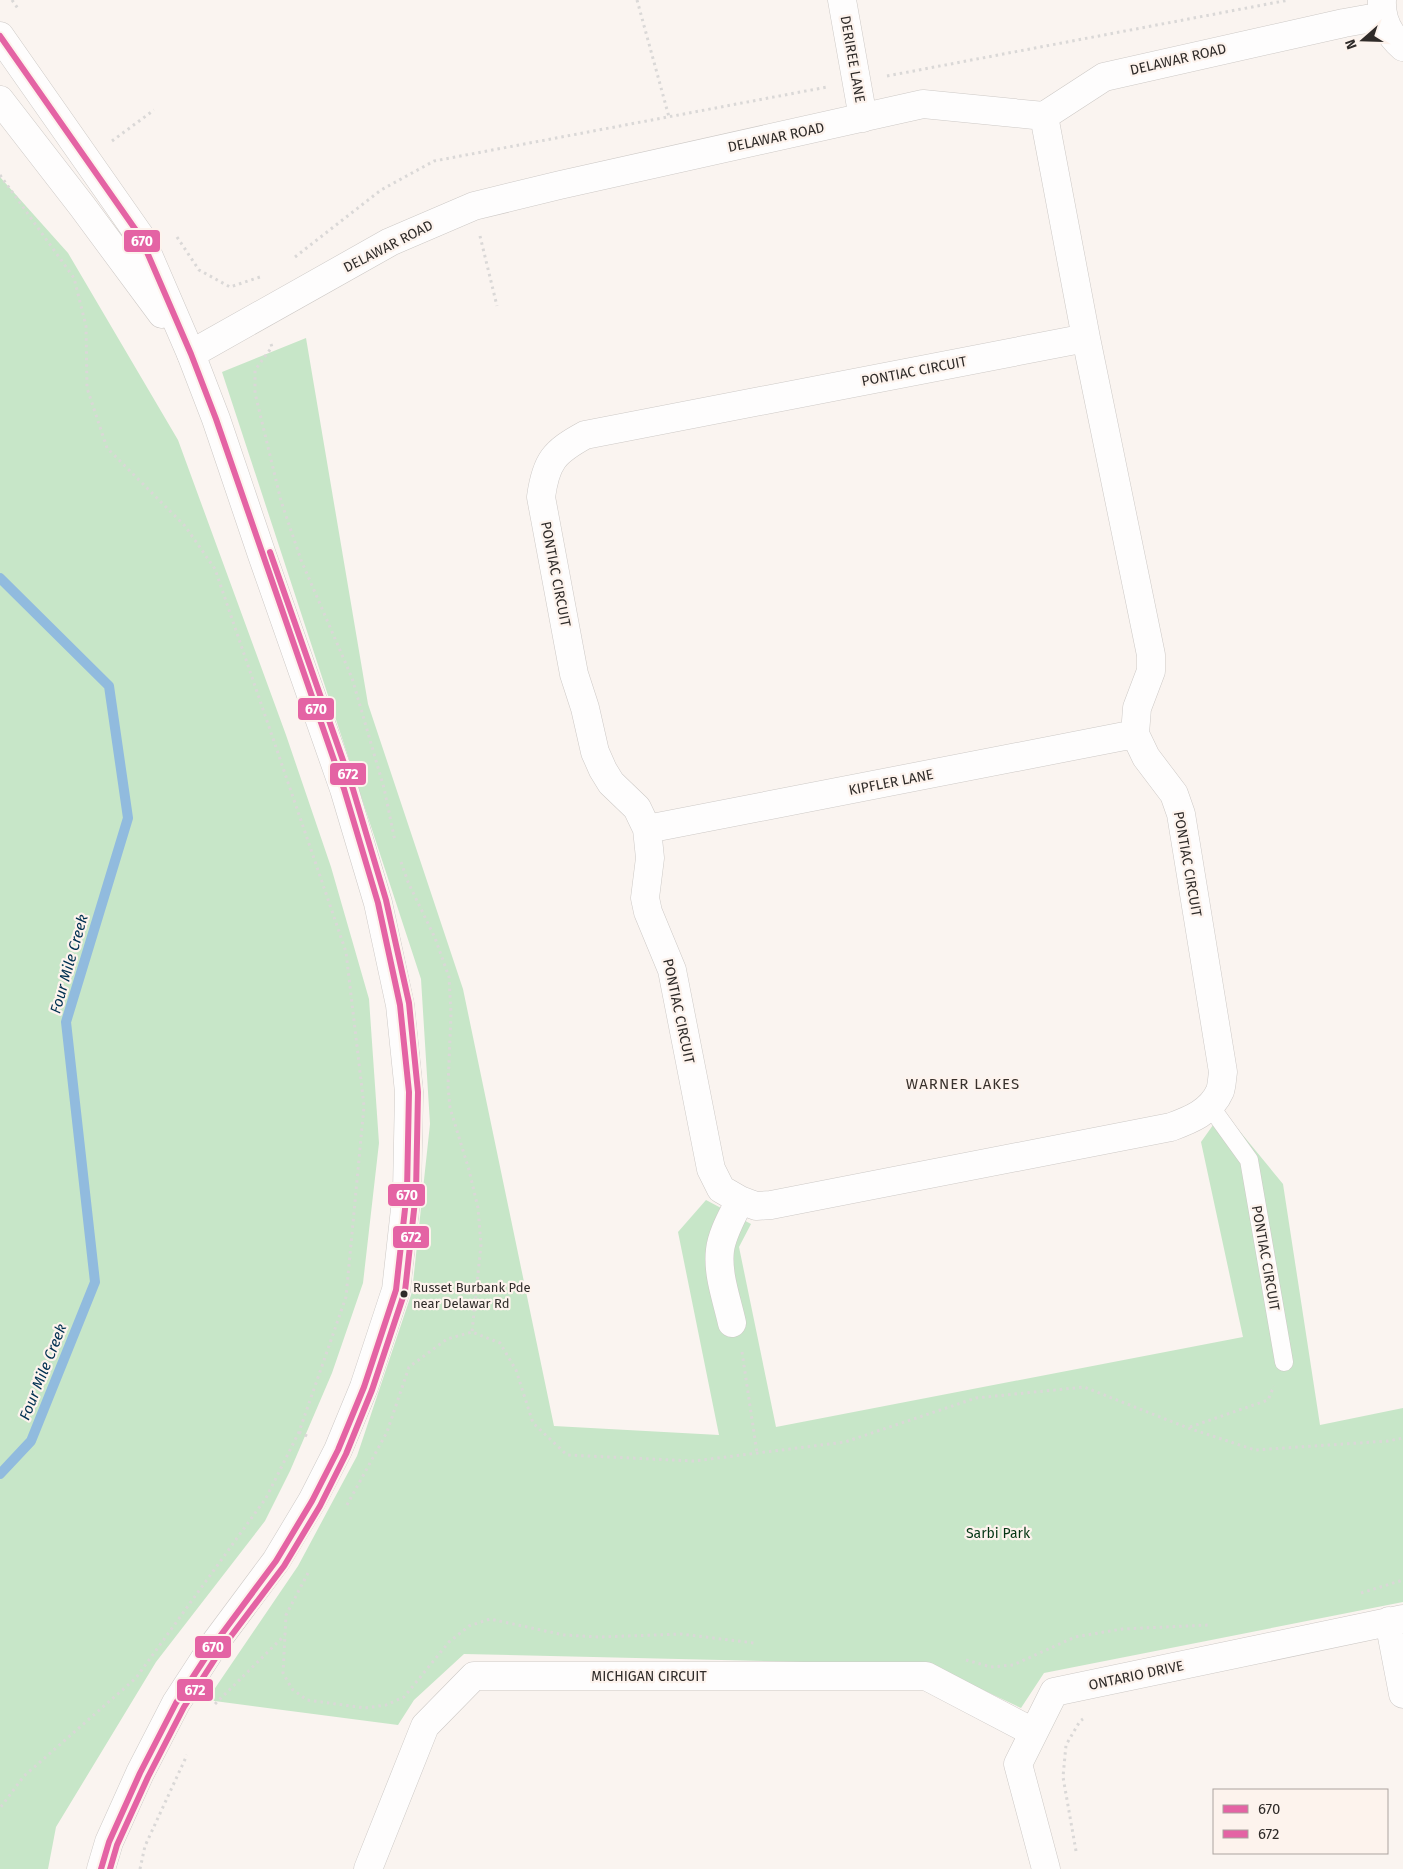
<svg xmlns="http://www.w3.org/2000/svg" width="1403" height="1869" font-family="'Fira Sans',sans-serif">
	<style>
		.park { fill: #c7e6c8 }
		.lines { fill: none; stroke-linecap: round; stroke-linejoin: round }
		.stream { stroke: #91bbde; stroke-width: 10 }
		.lane-casing { stroke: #cdc9c6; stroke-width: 19 }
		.street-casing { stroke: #cdc9c6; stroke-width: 29 }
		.secondary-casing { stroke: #cdc9c6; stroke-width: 29 }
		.path { stroke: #dad8d7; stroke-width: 3; stroke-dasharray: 2.5 4; stroke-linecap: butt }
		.lane { stroke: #fefdfd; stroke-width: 18 }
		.street { stroke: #fefdfd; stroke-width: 28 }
		.secondary { stroke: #fefdfd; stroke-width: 28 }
		.bus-1-casing { stroke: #fdf3ed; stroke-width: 10 }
		.bus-2-casing { stroke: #fdf3ed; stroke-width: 10 }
		.bus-1 { stroke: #e463a4; stroke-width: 6 }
		.bus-2 { stroke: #e463a4; stroke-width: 6 }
		.bus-dot { fill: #2f2b29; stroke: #fdf3ed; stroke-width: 2 }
		.labels { text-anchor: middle; stroke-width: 4.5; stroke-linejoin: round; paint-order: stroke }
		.bus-label { font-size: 13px; fill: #2f2b29; stroke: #fdf3ed; text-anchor: start }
		.street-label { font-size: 14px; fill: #2f2b29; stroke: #fdf3ed }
		.park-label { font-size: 14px; fill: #053614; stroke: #fdf3ed }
		.water-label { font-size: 15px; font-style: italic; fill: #003051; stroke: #fdf3ed }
		.neighbourhood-label { font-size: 15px; letter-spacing: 1px; fill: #38312c; stroke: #fdf3ed }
		.line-badge { stroke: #fdf3ed; stroke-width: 2 }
		.badge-label { font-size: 14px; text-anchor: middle; font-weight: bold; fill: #fff }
	</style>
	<rect width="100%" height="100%" fill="#faf4f0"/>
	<path class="park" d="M0,177L68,253L178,440L286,735L331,867L369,999L379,1143L363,1283L332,1373L290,1471L265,1521L156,1662L56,1827L48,1869H0Z
		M306,338L368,704L463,989L554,1426L719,1435L678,1232L706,1200L751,1224L739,1247L776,1427L1243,1337L1201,1142L1223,1111L1283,1184L1320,1425L1403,1408V1602L1044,1673L1021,1708L930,1665L464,1654L414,1700L398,1725L207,1700L298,1566L357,1456L412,1292L430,1124L421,979L222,372Z"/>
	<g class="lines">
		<path class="stream" d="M0,578L109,686L128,818L66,1022L95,1282L31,1441L0,1474"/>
		<g class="lane-casing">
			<path id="lane" d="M1210,1106L1249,1160L1284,1362"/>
		</g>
		<g class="street-casing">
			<path id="street" d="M842,0L863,118
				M1382,0C1381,19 1389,35 1403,47
				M1044,116L1086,338L1151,655V671L1137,708L1135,734L1146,757L1174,794L1181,814L1223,1072C1222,1078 1222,1085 1220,1091C1211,1112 1190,1120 1171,1127L771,1205L756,1206L740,1200L721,1189L711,1169L672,970L648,912L645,898L650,858L647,829L637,808L611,783L603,770L595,752L585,708L574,674L541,497C546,461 554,452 585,435L1086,338
				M191,354L390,242L474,206L560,185L923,104L1044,116L1104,77L1344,23L1383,16
				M647,829L1135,734
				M732,1323C727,1300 717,1274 720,1250C722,1233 733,1215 740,1200
				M1389,1621L1403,1694
				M368,1869L425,1726L474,1676H926L1033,1732
				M1046,1869L1018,1764L1054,1692L1403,1619"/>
		</g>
		<g class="secondary-casing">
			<path id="secondary" d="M0,36L140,236L191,354L216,419L262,555L344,789L378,903L400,1005L409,1092L407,1191L396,1290L364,1387L338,1450L312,1501L276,1561L215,1643L176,1703L140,1773L109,1842L101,1869
				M0,100L82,206L162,314"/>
		</g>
		<path class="path" d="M12,0L19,10
			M637,0L669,117
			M887,76L1289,0
			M112,141L154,110
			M0,175L74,278L86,326L87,388L107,448L185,526L215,569L346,952L364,1106L346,1297L299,1432L266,1498L136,1678L24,1776L0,1808
			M480,236L497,306
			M177,237L199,270L230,287L260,277
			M295,257L381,190L434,161L827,87
			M271,344L272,347L255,370V393L281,501L301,560L352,678L384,788L395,841
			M401,862L408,882L435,938L449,977L451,1014L448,1086L450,1108L469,1170L478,1208L481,1245L472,1332
			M742,1352L757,1453
			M1190,1427L1268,1400L1274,1386
			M299,1432L309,1437
			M347,1505L387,1432L409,1367L447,1339L472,1332L500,1343L516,1370L533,1423L567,1455L694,1461L845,1442L976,1398L1084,1387L1188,1428L1255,1450L1388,1441L1403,1438
			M308,1573L286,1615L283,1673L292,1689L307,1700L365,1708L386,1705L404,1697L449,1642L469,1626L490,1619L564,1635L600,1637L681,1634L754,1643
			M1361,1593L1403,1580
			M966,1660L991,1667L1013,1665L1075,1637L1122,1629L1209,1625
			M215,1704L285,1635
			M1076,1851L1063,1777L1066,1745L1080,1721L1083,1719
			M140,1869L145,1846L187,1755"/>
		<use href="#lane" class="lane"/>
		<use href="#street" class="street"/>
		<use href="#secondary" class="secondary"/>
		<g class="bus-1-casing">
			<path id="bus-1" d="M0,36L140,236L191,354L216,419L344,789L378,903L400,1005L409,1092L407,1191L396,1290L364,1387L338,1450L312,1501L276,1561L215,1643L176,1703L140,1773L109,1842L101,1869"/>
		</g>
		<g class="bus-2-casing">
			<path id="bus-2" d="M110,1869L117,1845L148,1777L184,1707L222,1648L284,1566L320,1506L346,1454L372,1390L405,1291L416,1192L418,1092L409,1003L386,900L352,786L270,552"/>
		</g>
		<use href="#bus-1" class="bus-1"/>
		<use href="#bus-2" class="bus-2"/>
	</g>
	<circle class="bus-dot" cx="404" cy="1294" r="4.5"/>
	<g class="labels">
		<g class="bus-label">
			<text x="413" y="1292">Russet Burbank Pde<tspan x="413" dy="16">near Delawar Rd</tspan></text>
		</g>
		<g class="street-label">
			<text transform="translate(853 59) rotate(80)" y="5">DERIREE LANE</text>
			<text transform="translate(1178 59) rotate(-13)" y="5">DELAWAR ROAD</text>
			<text transform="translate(776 137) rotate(-12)" y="5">DELAWAR ROAD</text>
			<text transform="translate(388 246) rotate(-27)" y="5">DELAWAR ROAD</text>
			<text transform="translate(914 371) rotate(-11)" y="5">PONTIAC CIRCUIT</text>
			<text transform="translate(556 574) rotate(79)" y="5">PONTIAC CIRCUIT</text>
			<text transform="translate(891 782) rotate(-11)" y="5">KIPFLER LANE</text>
			<text transform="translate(1188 864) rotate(80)" y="5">PONTIAC CIRCUIT</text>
			<text transform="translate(679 1011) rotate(78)" y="5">PONTIAC CIRCUIT</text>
			<text transform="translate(1266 1258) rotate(80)" y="5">PONTIAC CIRCUIT</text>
			<text transform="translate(1136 1675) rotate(-12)" y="5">ONTARIO DRIVE</text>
			<text x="649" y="1681">MICHIGAN CIRCUIT</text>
		</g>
		<g class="park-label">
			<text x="998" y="1538">Sarbi Park</text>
		</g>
		<g class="water-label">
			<text transform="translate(69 964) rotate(-74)" y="5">Four Mile Creek</text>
			<text transform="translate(43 1372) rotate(-68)" y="5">Four Mile Creek</text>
		</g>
		<g class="neighbourhood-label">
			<text x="963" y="1089">WARNER LAKES</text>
		</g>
	</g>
	<g class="line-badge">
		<rect x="123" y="229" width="38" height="24" rx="5" fill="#e463a4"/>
		<rect x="297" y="697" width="38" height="24" rx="5" fill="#e463a4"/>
		<rect x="329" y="762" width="38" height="24" rx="5" fill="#e463a4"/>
		<rect x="387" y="1183" width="39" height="24" rx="5" fill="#e463a4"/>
		<rect x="392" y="1225" width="38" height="24" rx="5" fill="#e463a4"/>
		<rect x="194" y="1635" width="38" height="24" rx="5" fill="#e463a4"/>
		<rect x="176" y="1678" width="38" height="24" rx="5" fill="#e463a4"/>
	</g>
	<g class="badge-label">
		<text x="142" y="246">670</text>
		<text x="316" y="714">670</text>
		<text x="348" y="779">672</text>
		<text x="407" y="1200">670</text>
		<text x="411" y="1242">672</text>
		<text x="213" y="1652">670</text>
		<text x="195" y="1695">672</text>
	</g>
	<rect x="1213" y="1789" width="175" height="65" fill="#fdf3ed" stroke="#aba39f"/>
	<rect x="1223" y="1805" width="25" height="8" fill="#e463a4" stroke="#aba39f"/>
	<text x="1258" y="1814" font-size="15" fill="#2f2b29">670</text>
	<rect x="1223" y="1830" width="25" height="8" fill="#e463a4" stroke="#aba39f"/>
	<text x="1258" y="1839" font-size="15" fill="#2f2b29">672</text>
	<g transform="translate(1363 40) rotate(250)" stroke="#fdf3ed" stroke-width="4" paint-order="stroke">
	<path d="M0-4L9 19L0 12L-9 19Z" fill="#2f2b29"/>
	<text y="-8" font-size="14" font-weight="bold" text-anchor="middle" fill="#2f2b29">N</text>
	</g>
</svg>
